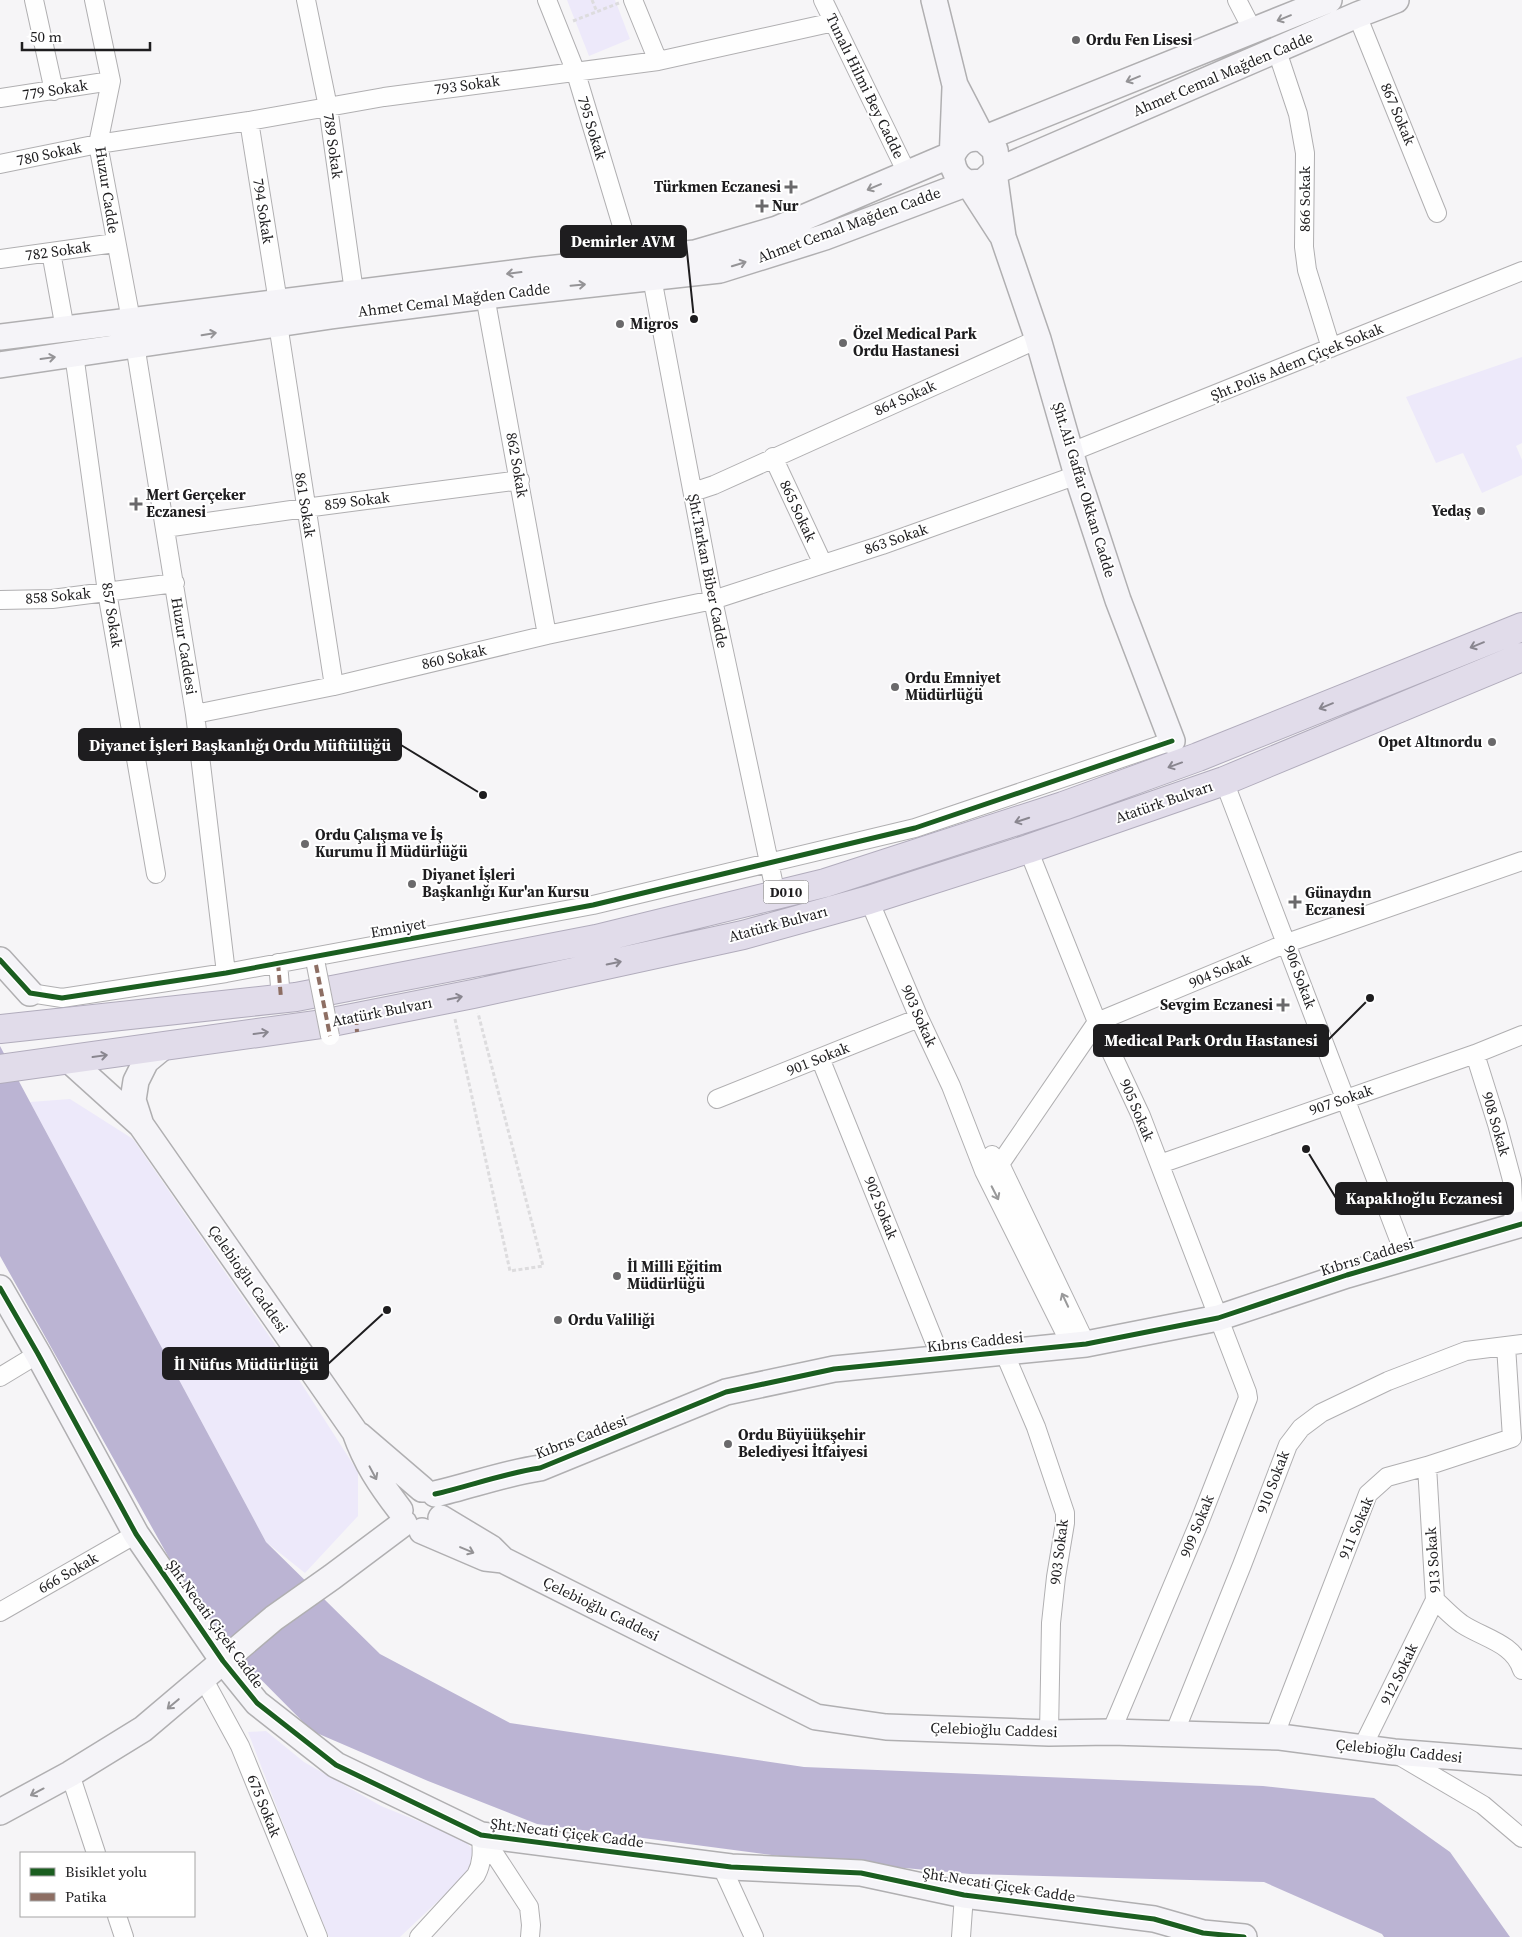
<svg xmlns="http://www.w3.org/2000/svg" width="1522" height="1937" font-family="'Source Serif 4',serif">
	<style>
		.green { fill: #ede9fa }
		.water { fill: #bbb4d3 }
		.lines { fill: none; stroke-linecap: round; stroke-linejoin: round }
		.street-casing { stroke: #b0afb1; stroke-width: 20 }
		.secondary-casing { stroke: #b0afb1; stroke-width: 28 }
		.highway-casing { stroke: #b1acbc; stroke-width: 30 }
		.path { stroke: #dddcde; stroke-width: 3; stroke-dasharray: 4 2.5; stroke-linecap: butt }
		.street { stroke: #fefefe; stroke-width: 18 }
		.secondary { stroke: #f5f4f8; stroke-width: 25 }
		.highway { stroke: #e1dcea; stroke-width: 28 }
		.street-bridge-casing { stroke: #b0afb1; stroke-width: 20; stroke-linecap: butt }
		.street-bridge { stroke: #fefefe; stroke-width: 18 }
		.quiet { stroke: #8d6e63; stroke-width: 4; stroke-dasharray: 8 4; stroke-linecap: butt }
		.cycleway-casing { stroke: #fff; stroke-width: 8 }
		.cycleway { stroke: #1b5e20; stroke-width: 5 }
		.oneway { stroke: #949396 }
		.oneway2 { stroke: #89868f }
		.oneway3 { stroke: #99999a }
		.poi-dot { fill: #6a696b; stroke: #fff; stroke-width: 2 }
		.labels { text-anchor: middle; stroke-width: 4; stroke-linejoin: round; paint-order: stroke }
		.shield { fill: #fff; stroke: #626162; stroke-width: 1 }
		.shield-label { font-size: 14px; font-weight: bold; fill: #1e1d1f }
		.poi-label { font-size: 15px; font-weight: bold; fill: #1e1d1f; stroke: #fff; text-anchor: start }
		.street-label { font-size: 15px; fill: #1e1d1f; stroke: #fff }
		.leader { fill: none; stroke: #1e1d1f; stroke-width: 2 }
		.callout-dot { fill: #1e1d1f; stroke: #fff; stroke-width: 2 }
		.callout { fill: #1e1d1f; stroke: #1e1d1f; stroke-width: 2 }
		.callout-label { font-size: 16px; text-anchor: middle; font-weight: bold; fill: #fff }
	</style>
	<rect width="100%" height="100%" fill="#f6f5f7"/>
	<path class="green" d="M567,0H615L630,39L589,56Z
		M1522,357V443L1516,446L1522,460V475L1482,493L1463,453L1436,463L1406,397Z
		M70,1099L133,1139L294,1372L358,1472V1516L305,1573L266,1542L30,1102Z
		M266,1731L304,1762L381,1806L463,1839L474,1851L473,1868L400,1937H329L304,1878L248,1732Z"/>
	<path class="water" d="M0,1046L266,1542L380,1654L510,1723L804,1767L1263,1786L1374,1798L1450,1852L1510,1937H1384L1382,1934L1264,1882L970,1874L795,1858L537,1824L428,1781L312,1731L206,1624L0,1256Z"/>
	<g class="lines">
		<g class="street-casing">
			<path id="street" d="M34,0L54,91
				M94,0L111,81L98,144L131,320L195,714L226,973
				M306,0L328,107L354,292
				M547,0L575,70L632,259
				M633,0L658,61
				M823,0L907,173
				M1237,0L1253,31
				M1357,15L1437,213
				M1277,51L1298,114L1305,153L1304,247L1307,270L1331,348
				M0,98L111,81
				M249,121L278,302
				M0,164L98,144L249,121L384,97L658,61L834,22
				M51,252L65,329
				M0,259L115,243
				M652,278L713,600L776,895
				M485,296L547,635
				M278,324L334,686
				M74,354L107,592L156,874
				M1071,452L1522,271
				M773,457L823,564
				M693,492L714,485L1038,339
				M165,528L305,508L520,480
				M0,600L52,599L175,583
				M195,714L334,686L547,635L713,600L882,545L1077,475
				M1224,781L1406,1258
				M1028,849L1097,1022L1141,1116L1247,1392L1248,1398L1199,1523L1111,1732
				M869,900L919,1018L951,1086L984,1171L1071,1345
				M278,963L281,998
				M30,993L62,998L121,989L226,973L593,905L915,828L1172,741
				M1475,1054L1497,1124L1512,1180L1514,1226
				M820,1058L941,1358
				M717,1099L919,1018
				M992,1155L1000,1164L1086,1344
				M1160,1164L1475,1054L1522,1035
				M984,1171L1000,1164L1097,1022L1287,943L1522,861
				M1004,1352L1036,1427L1065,1513V1523L1056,1577L1051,1623L1049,1733
				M0,1377L38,1354
				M1427,1466L1435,1600C1444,1608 1452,1617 1462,1624C1483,1638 1514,1643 1522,1670
				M0,1612L136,1534
				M203,1678L240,1746L318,1937
				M1174,1734L1242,1565L1288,1445L1301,1428L1321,1413L1388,1381L1466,1351L1522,1344
				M1274,1737L1368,1494L1387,1477L1427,1466L1512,1438L1506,1346
				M1362,1748L1435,1600
				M1398,1755L1483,1805L1522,1838
				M70,1774L96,1853
				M482,1835L529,1907L531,1925L530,1937
				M721,1865L754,1937
				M117,1916L124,1937
				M419,1937L476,1875C483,1862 482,1850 481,1835
				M961,1937L964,1895"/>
		</g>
		<g class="secondary-casing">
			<path id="secondary" d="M934,0L955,85L983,139L995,150L997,165L994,172L1003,237L1038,339L1077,475L1118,600L1172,741
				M955,88L952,161C954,172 958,178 968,183L1001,234
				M0,337L537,270L695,253L777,229L953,154C959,141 969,136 983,139L1329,0
				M0,365L331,316L485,296L720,270L825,237L968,183L983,182L994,172L1357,15L1396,0
				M0,960L30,993
				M69,1060L141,1125L355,1432C366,1463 380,1484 400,1510
				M141,1125L133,1100L136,1081L146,1061L163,1047
				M0,1288L38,1354L136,1534L223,1661L257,1703L336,1765L481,1835L731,1867L861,1873L964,1895L1154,1919L1203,1933L1244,1937
				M359,1435L422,1489
				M435,1494C470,1486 505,1473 540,1468L726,1392L834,1369L1086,1344L1218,1318L1347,1275L1522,1224
				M422,1531L485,1558L503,1560L491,1548L441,1518
				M503,1560L816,1717L886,1727L1049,1733L1111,1732L1280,1737L1394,1752L1522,1762
				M0,1812L70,1774L143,1729L274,1618L332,1577L404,1523"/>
		</g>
		<g class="highway-casing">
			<path id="highway" d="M0,1029L296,997L596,939L825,883L1063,806L1198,757L1522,627
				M0,1069L322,1024L473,994L743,935L869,900L1028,849L1224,781L1522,657"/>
		</g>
		<path class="path" d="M592,0L597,12
			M573,21L619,3
			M455,1019L510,1271L543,1266L478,1013"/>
		<use href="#street" class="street"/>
		<use href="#secondary" class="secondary"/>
		<use href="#highway" class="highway"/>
		<g class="street-bridge-casing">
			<path id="street-bridge" d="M316,965L330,1036"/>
		</g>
		<use href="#street-bridge" class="street-bridge"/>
		<path class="quiet" d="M278,963L281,998
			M316,965L330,1036
			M356,1017L357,1032"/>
		<g class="cycleway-casing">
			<path id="cycleway" d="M0,960L30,993L62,998L226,973L593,905L915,828L1172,741
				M0,1288L38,1354L136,1534L223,1661L257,1703L336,1765L481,1835L731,1867L861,1873L964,1895L1154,1919L1203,1933L1244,1937
				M435,1494C470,1486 505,1473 540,1468L726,1392L834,1369L1086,1344L1218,1318L1347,1275L1522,1224"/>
		</g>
		<use href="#cycleway" class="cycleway"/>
	</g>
	<defs><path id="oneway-shaft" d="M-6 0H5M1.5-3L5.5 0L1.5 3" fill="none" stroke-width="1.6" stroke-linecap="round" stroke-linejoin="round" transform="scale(1.25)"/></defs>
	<g class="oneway">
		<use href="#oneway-shaft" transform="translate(1284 18) rotate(158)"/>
		<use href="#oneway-shaft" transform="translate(1133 79) rotate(158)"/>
		<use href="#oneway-shaft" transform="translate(874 187) rotate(157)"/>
		<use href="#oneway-shaft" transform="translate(739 264) rotate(-17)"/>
		<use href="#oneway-shaft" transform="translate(514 273) rotate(173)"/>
		<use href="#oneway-shaft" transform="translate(578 285) rotate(-5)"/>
		<use href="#oneway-shaft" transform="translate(209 334) rotate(-9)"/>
		<use href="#oneway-shaft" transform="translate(48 358) rotate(-8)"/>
		<use href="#oneway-shaft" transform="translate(373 1473) rotate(62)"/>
		<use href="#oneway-shaft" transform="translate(467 1550) rotate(23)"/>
		<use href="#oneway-shaft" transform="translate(173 1704) rotate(140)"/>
		<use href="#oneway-shaft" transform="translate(37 1792) rotate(152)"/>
	</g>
	<g class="oneway2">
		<use href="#oneway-shaft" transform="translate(1477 645) rotate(158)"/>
		<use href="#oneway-shaft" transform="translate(1326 706) rotate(158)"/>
		<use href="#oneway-shaft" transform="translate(1175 765) rotate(160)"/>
		<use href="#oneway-shaft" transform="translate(1022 820) rotate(162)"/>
		<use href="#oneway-shaft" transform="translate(614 963) rotate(-12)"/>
		<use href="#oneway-shaft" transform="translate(455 998) rotate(-11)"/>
		<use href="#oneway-shaft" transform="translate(261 1033) rotate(-8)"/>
		<use href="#oneway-shaft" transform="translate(100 1056) rotate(-8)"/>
	</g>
	<g class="oneway3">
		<use href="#oneway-shaft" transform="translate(995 1193) rotate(63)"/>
		<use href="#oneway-shaft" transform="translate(1065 1300) rotate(-115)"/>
	</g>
	<g class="poi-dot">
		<circle cx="1076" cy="40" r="5"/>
		<path d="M788.5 179.5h5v5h5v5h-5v5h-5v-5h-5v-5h5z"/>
		<path d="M759.5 198.5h5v5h5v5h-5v5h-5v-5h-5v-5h5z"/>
		<circle cx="620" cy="324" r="5"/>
		<circle cx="843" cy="343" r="5"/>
		<path d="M133.5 496.5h5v5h5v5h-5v5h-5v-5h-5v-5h5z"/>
		<circle cx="1481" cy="511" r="5"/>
		<circle cx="895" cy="687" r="5"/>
		<circle cx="1492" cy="742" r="5"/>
		<circle cx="305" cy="844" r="5"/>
		<circle cx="412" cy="884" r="5"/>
		<path d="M1292.5 894.5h5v5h5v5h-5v5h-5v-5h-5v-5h5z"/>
		<path d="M1280.5 997.5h5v5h5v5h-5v5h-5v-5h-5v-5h5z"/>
		<circle cx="617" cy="1276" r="5"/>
		<circle cx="558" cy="1320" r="5"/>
		<circle cx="728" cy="1444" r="5"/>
	</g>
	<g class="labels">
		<rect class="shield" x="763.5" y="880.5" width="45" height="23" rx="4"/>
		<g class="shield-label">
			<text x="786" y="897">D010</text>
		</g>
		<g class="poi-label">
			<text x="1086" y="45">Ordu Fen Lisesi</text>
			<text x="781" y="192" text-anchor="end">Türkmen Eczanesi</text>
			<text x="772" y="211">Nur</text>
			<text x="630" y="329">Migros</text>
			<text x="853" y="339">Özel Medical Park<tspan x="853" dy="17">Ordu Hastanesi</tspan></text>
			<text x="146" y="500">Mert Gerçeker<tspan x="146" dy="17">Eczanesi</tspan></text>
			<text x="1471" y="516" text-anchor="end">Yedaş</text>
			<text x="905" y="683">Ordu Emniyet<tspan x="905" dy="17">Müdürlüğü</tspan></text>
			<text x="1482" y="747" text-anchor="end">Opet Altınordu</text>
			<text x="315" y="840">Ordu Çalışma ve İş<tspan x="315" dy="17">Kurumu İl Müdürlüğü</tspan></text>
			<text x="422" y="880">Diyanet İşleri<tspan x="422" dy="17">Başkanlığı Kur'an Kursu</tspan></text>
			<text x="1305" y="898">Günaydın<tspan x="1305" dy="17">Eczanesi</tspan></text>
			<text x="1273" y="1010" text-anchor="end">Sevgim Eczanesi</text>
			<text x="627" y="1272">İl Milli Eğitim<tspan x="627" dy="17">Müdürlüğü</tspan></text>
			<text x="568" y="1325">Ordu Valiliği</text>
			<text x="738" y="1440">Ordu Büyüükşehir<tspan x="738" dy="17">Belediyesi İtfaiyesi</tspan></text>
		</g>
		<g class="street-label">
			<text transform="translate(1223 74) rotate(-23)" y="5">Ahmet Cemal Mağden Cadde</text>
			<text transform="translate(467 85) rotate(-8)" y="5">793 Sokak</text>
			<text transform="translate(865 86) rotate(64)" y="5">Tunalı Hilmi Bey Cadde</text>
			<text transform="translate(55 90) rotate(-9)" y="5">779 Sokak</text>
			<text transform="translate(1398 114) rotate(67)" y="5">867 Sokak</text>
			<text transform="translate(592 128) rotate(73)" y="5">795 Sokak</text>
			<text transform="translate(333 146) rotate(82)" y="5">789 Sokak</text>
			<text transform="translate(49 154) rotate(-12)" y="5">780 Sokak</text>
			<text transform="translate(107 190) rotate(81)" y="5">Huzur Cadde</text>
			<text transform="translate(1305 199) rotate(-90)" y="5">866 Sokak</text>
			<text transform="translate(263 211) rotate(81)" y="5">794 Sokak</text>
			<text transform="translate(849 225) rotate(-20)" y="5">Ahmet Cemal Mağden Cadde</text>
			<text transform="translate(58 251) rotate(-8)" y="5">782 Sokak</text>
			<text transform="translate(454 300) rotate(-7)" y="5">Ahmet Cemal Mağden Cadde</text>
			<text transform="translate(1297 362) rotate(-22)" y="5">Şht.Polis Adem Çiçek Sokak</text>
			<text transform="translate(905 398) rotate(-24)" y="5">864 Sokak</text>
			<text transform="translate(517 465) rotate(80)" y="5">862 Sokak</text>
			<text transform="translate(1084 490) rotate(73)" y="5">Şht.Ali Gaffar Okkan Cadde</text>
			<text transform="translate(357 501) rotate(-7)" y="5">859 Sokak</text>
			<text transform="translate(305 505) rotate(81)" y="5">861 Sokak</text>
			<text transform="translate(798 511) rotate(65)" y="5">865 Sokak</text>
			<text transform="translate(896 539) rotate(-19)" y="5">863 Sokak</text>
			<text transform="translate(708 571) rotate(79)" y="5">Şht.Tarkan Biber Cadde</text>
			<text transform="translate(58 596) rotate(-5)" y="5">858 Sokak</text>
			<text transform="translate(112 615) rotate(81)" y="5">857 Sokak</text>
			<text transform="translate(184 646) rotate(81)" y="5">Huzur Caddesi</text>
			<text transform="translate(454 657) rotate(-13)" y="5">860 Sokak</text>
			<text transform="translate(1164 802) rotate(-19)" y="5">Atatürk Bulvarı</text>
			<text transform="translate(778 924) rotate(-15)" y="5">Atatürk Bulvarı</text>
			<text transform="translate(398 928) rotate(-10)" y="5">Emniyet</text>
			<text transform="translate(1220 971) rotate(-23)" y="5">904 Sokak</text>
			<text transform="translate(1300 977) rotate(70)" y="5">906 Sokak</text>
			<text transform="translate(382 1012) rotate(-11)" y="5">Atatürk Bulvarı</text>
			<text transform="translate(919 1016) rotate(66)" y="5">903 Sokak</text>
			<text transform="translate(818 1059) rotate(-22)" y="5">901 Sokak</text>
			<text transform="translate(1341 1100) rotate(-19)" y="5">907 Sokak</text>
			<text transform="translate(1137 1110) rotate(67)" y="5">905 Sokak</text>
			<text transform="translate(1496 1124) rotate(74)" y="5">908 Sokak</text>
			<text transform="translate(881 1208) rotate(68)" y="5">902 Sokak</text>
			<text transform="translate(1367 1257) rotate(-17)" y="5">Kıbrıs Caddesi</text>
			<text transform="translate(248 1279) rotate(55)" y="5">Çelebioğlu Caddesi</text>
			<text transform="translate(975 1342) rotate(-6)" y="5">Kıbrıs Caddesi</text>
			<text transform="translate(581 1437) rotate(-21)" y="5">Kıbrıs Caddesi</text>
			<text transform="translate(1273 1482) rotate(-69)" y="5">910 Sokak</text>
			<text transform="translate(1197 1526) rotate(-68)" y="5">909 Sokak</text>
			<text transform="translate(1356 1528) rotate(-67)" y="5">911 Sokak</text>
			<text transform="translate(1059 1552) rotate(-83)" y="5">903 Sokak</text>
			<text transform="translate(1433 1560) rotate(-94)" y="5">913 Sokak</text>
			<text transform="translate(68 1573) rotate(-30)" y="5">666 Sokak</text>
			<text transform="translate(601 1609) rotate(26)" y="5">Çelebioğlu Caddesi</text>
			<text transform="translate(215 1624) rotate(54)" y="5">Şht.Necati Çiçek Cadde</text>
			<text transform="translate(1399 1674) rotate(-64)" y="5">912 Sokak</text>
			<text transform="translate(994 1730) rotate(2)" y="5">Çelebioğlu Caddesi</text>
			<text transform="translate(1399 1751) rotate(6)" y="5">Çelebioğlu Caddesi</text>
			<text transform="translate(264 1806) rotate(68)" y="5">675 Sokak</text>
			<text transform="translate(567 1833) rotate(7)" y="5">Şht.Necati Çiçek Cadde</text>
			<text transform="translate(999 1885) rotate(9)" y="5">Şht.Necati Çiçek Cadde</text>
		</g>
	</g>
	<path class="leader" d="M694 319L686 242M483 795L401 745M1370 998L1328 1040M1306 1149L1336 1198M387 1310L328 1364"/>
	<g class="callout-dot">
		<circle cx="694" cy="319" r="5"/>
		<circle cx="483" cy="795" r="5"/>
		<circle cx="1370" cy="998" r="5"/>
		<circle cx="1306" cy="1149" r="5"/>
		<circle cx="387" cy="1310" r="5"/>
	</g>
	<g class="callout">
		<rect x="561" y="226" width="125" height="31" rx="5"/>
		<rect x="79" y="729" width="322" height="31" rx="5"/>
		<rect x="1094" y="1025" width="234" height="31" rx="5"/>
		<rect x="1336" y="1183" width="177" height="31" rx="5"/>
		<rect x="163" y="1348" width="165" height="31" rx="5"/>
	</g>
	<g class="callout-label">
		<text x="623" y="247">Demirler AVM</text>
		<text x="240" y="751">Diyanet İşleri Başkanlığı Ordu Müftülüğü</text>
		<text x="1211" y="1046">Medical Park Ordu Hastanesi</text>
		<text x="1424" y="1204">Kapaklıoğlu Eczanesi</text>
		<text x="246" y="1370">İl Nüfus Müdürlüğü</text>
	</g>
	<rect x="20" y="1852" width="175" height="65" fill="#ffffff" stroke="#a5a5a5"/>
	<rect x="30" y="1868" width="25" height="8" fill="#1b5e20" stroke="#a5a5a5"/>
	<text x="65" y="1877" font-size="15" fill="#1e1d1f">Bisiklet yolu</text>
	<rect x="30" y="1893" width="25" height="8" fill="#8d6e63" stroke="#a5a5a5"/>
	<text x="65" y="1902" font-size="15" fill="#1e1d1f">Patika</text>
	<path d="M22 42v8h128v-8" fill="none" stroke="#1e1d1f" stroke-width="2.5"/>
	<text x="30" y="42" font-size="15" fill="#1e1d1f" stroke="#ffffff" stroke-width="4" paint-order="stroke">50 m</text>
</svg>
